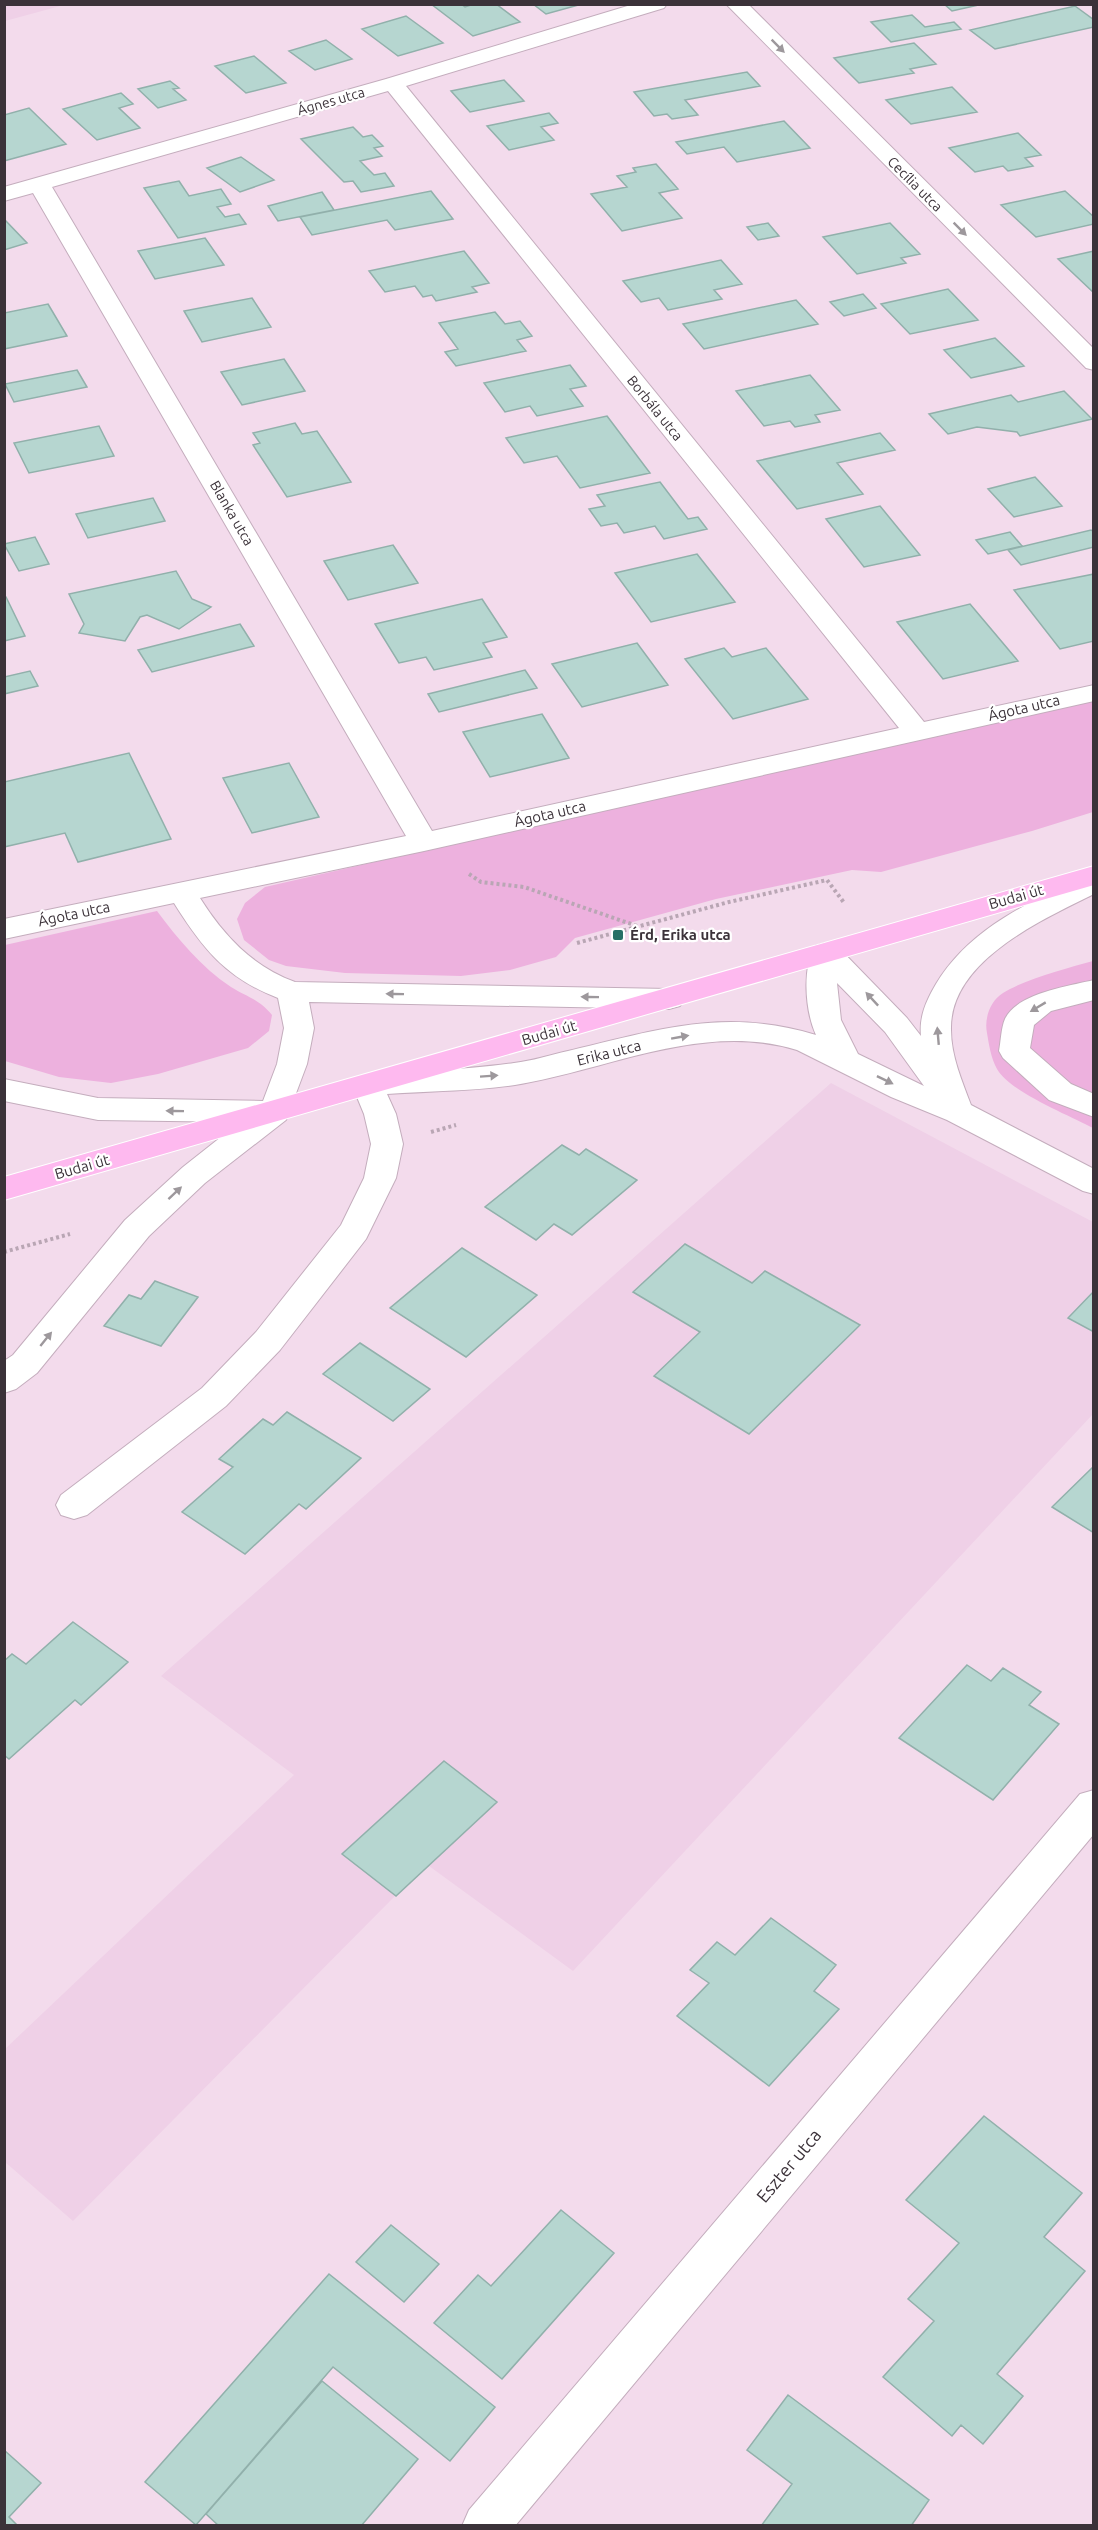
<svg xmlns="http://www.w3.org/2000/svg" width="1098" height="2530" font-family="Ubuntu,sans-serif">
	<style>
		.built { fill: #efd0e7 }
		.green { fill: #edb1de }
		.building { fill: #b6d6d0; stroke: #91b0ab; stroke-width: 1.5 }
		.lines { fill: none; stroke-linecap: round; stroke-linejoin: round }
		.minor-casing { stroke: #c4adbd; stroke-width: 2 }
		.major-casing { stroke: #fff; stroke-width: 2 }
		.path { stroke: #b9a6b4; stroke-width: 4; stroke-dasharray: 3 3; stroke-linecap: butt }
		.minor { fill: #fff; fill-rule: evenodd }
		.major { fill: #feb9ef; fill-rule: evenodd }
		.oneway { fill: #9d989c }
		.poi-dot { fill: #276f66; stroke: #fff; stroke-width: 2 }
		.labels { text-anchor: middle; stroke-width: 4.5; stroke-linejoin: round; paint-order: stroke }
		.far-street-label { font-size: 14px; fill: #3b3239; stroke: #fff }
		.street-label { font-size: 15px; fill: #3b3239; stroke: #fff }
		.poi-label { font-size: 15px; font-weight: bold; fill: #3b3239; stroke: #fff; text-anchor: start }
		.near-street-label { font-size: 18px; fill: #3b3239; stroke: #fff }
	</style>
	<rect width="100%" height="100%" fill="#f3dbec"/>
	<path class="built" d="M5,4H64V5L5,21Z
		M831,1083L1093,1222V1414L573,1971L429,1866L395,1896L73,2221L5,2162V2049L294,1775L161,1676Z"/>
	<path class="green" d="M1093,698V812L1032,831L881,872L852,870L716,899L575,938L556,957L510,970L461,976L345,973L286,966L269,960L244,940L237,919L245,903L265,887Z
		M157,911C178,939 201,967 231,987C247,997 259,999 272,1015L269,1031L248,1048L158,1074L111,1083L59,1077L5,1061V945Z
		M1093,961V1128C1069,1115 1010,1092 997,1069C991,1058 989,1045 987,1033C984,1019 990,1001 1003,993C1025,979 1068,968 1093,961Z"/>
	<path class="building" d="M431,4H461L465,7L474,4H496L520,22L473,36Z
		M533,4H582L546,14Z
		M944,4H983L952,11Z
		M1075,6L1094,20V27L995,49L970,30Z
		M912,15L925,27L954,22L961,29L891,42L871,22Z
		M406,16L443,43L398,56L362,29Z
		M326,40L352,59L315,70L289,51Z
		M914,43L936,64L910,69L914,73L859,83L834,58Z
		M254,56L286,83L246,93L215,66Z
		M747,72L760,86L685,100L698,115L672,119L667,114L654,116L634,92Z
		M504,80L524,101L470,112L451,91Z
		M170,81L179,88L173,89L186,100L158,108L138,89Z
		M952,87L977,112L911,124L886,100Z
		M121,93L133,104L119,108L140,128L97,140L63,109Z
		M29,108L66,144L4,161V115Z
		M549,113L558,123L541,127L554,140L509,150L487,126Z
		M784,121L810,148L737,162L724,147L687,154L676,142Z
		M353,127L363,137L372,135L383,146L374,148L382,156L360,161L374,175L385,173L394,186L361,192L353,181L344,182L301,139Z
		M1018,133L1041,155L1025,158L1033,166L1008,171L1003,166L975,172L949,148Z
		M241,157L274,180L240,192L207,168Z
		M656,164L678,189L659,193L682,218L622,231L591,194L627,187L617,176L636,172L633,168Z
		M179,181L189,196L221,189L231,204L217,207L225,217L239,214L246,224L178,238L144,188Z
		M431,191L453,219L395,230L387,220L312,235L300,217Z
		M1065,191L1094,217V224L1036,237L1001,205Z
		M322,192L334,210L278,221L268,206Z
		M4,220H5L27,243L4,250Z
		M768,223L779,236L758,240L747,227Z
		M890,223L920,254L901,258L906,263L857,274L823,237Z
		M205,238L224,265L155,279L138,251Z
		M464,251L489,283L472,287L477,292L436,301L432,295L423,297L415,286L385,292L369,271Z
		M1094,251V293L1058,259Z
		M721,260L742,284L714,290L722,299L668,310L659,298L641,302L623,281Z
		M948,289L978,320L910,334L881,304Z
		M863,294L876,308L844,316L830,302Z
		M252,298L271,327L202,342L184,311Z
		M796,300L818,324L704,349L683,324Z
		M48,304L67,336L4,349V313Z
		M495,312L505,324L520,321L532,336L517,340L526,351L456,366L445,352L458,349L439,323Z
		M995,338L1024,366L971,378L944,350Z
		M284,359L305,391L242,405L221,372Z
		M570,365L586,386L570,389L583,406L537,416L530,406L505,412L484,383Z
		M77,370L87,387L14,402L5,384Z
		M810,375L840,410L815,415L820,422L795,427L790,421L764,426L736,391Z
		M1064,391L1092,419L1020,436L1017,432L977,427L948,434L929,414L1011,395L1018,402Z
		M607,416L650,473L580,488L557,456L524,463L506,438Z
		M295,423L302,434L317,431L351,482L287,497L253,445L260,443L253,433Z
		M99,426L114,456L29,473L14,443Z
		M880,433L895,450L837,463L863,494L797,509L757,461Z
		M1035,477L1062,506L1014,517L988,489Z
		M660,482L688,519L698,517L707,529L664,539L655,526L624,533L617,523L601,526L589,509L605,506L597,495Z
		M153,498L165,521L88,538L76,514Z
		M880,506L920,555L864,567L826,519Z
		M1091,530L1094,532V547L1021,565L1008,550Z
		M1010,532L1022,546L988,554L976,540Z
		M35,537L49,564L19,571L4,544Z
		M393,545L418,583L348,600L324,561Z
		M697,554L735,602L651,622L615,573Z
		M176,571L192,599L211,607L179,629L147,615L140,617L125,641L79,633L84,624L69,594Z
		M1094,574V641L1060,649L1014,590Z
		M4,597H6L25,636L4,641Z
		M482,599L507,637L483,643L492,657L434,670L426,657L399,663L375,624Z
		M970,604L1018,661L943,679L897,622Z
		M240,624L254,646L152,672L138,650Z
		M637,643L668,685L582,707L552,664Z
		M724,648L732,657L766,648L808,699L733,719L685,659Z
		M525,670L537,688L439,712L428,694Z
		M30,671L38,686L4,694V677Z
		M542,714L569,758L490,777L463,732Z
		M129,753L171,839L78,862L65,833L4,847V782Z
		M289,763L319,817L252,833L223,778Z
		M562,1145L579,1155L586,1149L637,1180L572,1235L554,1224L536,1240L485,1207Z
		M685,1244L752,1283L765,1271L860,1325L749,1434L654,1376L700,1332L633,1292Z
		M462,1248L537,1295L466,1357L390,1308Z
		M155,1281L198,1297L161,1346L104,1326L129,1295L141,1299Z
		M1094,1291V1332L1068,1318Z
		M360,1343L430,1389L393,1421L323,1374Z
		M287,1412L361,1458L306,1509L299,1504L245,1554L182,1512L233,1467L219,1459L263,1419L273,1425Z
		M1094,1466V1533L1052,1507Z
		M73,1622L128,1662L81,1705L75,1700L9,1759L4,1755V1661L12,1654L26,1664Z
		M967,1665L991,1681L1003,1668L1041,1692L1029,1705L1059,1724L993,1800L899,1738Z
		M444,1761L497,1802L396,1896L342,1854Z
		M771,1918L836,1965L814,1991L839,2009L769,2086L677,2016L709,1983L690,1970L717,1942L735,1955Z
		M984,2116L1082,2193L1044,2237L1085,2271L997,2374L1023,2396L983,2444L961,2425L952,2436L883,2377L934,2321L908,2299L959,2243L906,2200Z
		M561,2210L614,2253L502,2379L434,2323L478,2275L491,2286Z
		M391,2225L439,2264L404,2302L356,2262Z
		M329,2274L495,2407L450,2461L333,2367L196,2525L145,2482Z
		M322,2381L418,2459L361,2526H219L206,2514Z
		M788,2395L929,2500L911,2526H761L792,2484L747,2450Z
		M4,2450L41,2483L9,2517L18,2526H4Z"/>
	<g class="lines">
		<g class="minor-casing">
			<path id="minor" d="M634,4H667L664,8L406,86L924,722L1094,685V701L424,851L200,898C224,936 252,966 295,982L669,989L680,992L684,999L680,1006L669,1009L309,1002L314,1028L307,1064L286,1120L205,1183L149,1236L37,1373L16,1389L4,1393V1361L13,1355L125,1220L183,1167L240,1122L98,1120L4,1101V1079L98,1098L263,1101L277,1064L284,1028L278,998C226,978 203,949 174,903L4,939V919L406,836L33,193L4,201V187L386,79ZM388,91L899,728L432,831L52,187Z
				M726,4H748L1094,349V370L1086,368Z
				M1094,873V894C1042,920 949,961 951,1030C951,1056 962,1081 971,1105L1094,1169V1194L1083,1191L947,1120L891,1097L797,1050C703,1021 608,1070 515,1085C473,1091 430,1091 387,1094L396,1114L403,1144L396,1178L366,1239L280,1350L226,1406L87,1515L74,1519L61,1515L56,1505L61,1495L202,1388L256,1332L341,1225L364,1178L371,1144L364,1114L352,1085L357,1077L368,1074C416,1071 466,1070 514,1063C532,1061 550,1055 568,1051C657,1030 725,1007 816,1035C805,1011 802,968 815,946L826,943L837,946L907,1018L921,1036C919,1017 926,1001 936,984C970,928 1027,904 1084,875ZM837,983L885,1032L924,1086L858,1054L841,1020Z
				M1094,980V1000L1051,1011L1034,1025L1030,1048L1071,1084L1094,1094V1117L1049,1100L1003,1058L999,1051C1001,1041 1001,1028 1005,1019C1017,993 1069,986 1094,980Z
				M1094,1790V1834L515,2526H462L469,2510L1080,1794Z"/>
		</g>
		<g class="major-casing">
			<path id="major" d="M1094,866V885L4,1200V1177Z"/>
		</g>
		<path class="path" d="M469,874L481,882L524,887L637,926
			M577,943L729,902L827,880L845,904
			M431,1132L456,1125
			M4,1252L70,1234"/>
		<use href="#minor" class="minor"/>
		<use href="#major" class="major"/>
	</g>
	<defs><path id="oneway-solid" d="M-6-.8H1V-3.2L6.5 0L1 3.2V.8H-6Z" transform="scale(1.5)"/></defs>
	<g class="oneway">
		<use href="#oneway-solid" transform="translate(778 46) rotate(45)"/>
		<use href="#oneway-solid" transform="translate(960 229) rotate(45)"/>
		<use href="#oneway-solid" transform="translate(395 994) rotate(-179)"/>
		<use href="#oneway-solid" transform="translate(590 997) rotate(-179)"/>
		<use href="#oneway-solid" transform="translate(872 999) rotate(-133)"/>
		<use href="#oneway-solid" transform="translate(1038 1007) rotate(149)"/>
		<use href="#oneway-solid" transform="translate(938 1036) rotate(-95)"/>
		<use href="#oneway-solid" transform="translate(680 1037) rotate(-10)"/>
		<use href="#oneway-solid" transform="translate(489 1076) rotate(-4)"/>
		<use href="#oneway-solid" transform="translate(885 1080) rotate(26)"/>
		<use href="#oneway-solid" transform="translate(175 1111) rotate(-179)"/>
		<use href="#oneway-solid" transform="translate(175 1193) rotate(-43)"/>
		<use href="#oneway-solid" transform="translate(46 1339) rotate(-51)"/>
	</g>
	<rect class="poi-dot" x="612" y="929" width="12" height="12" rx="3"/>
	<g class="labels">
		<g class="far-street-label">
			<text transform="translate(331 101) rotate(-16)" y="5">Ágnes utca</text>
			<text transform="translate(915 184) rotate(45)" y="5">Cecília utca</text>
			<text transform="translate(655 408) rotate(51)" y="5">Borbála utca</text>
			<text transform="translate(232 513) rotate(60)" y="5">Blanka utca</text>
		</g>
		<g class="street-label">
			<text transform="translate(1024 708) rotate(-13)" y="5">Ágota utca</text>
			<text transform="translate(550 814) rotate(-13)" y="5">Ágota utca</text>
			<text transform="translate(1016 897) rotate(-16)" y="5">Budai út</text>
			<text transform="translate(74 914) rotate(-12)" y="5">Ágota utca</text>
			<text transform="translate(549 1033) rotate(-16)" y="5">Budai út</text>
			<text transform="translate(609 1053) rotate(-14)" y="5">Erika utca</text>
			<text transform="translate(82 1167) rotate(-16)" y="5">Budai út</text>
		</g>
		<g class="poi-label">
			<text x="630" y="940">Érd, Erika utca</text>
		</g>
		<g class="near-street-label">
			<text transform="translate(789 2166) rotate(-50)" y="6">Eszter utca</text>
		</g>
	</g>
	<rect width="1098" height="2530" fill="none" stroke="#3b3239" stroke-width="12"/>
</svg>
